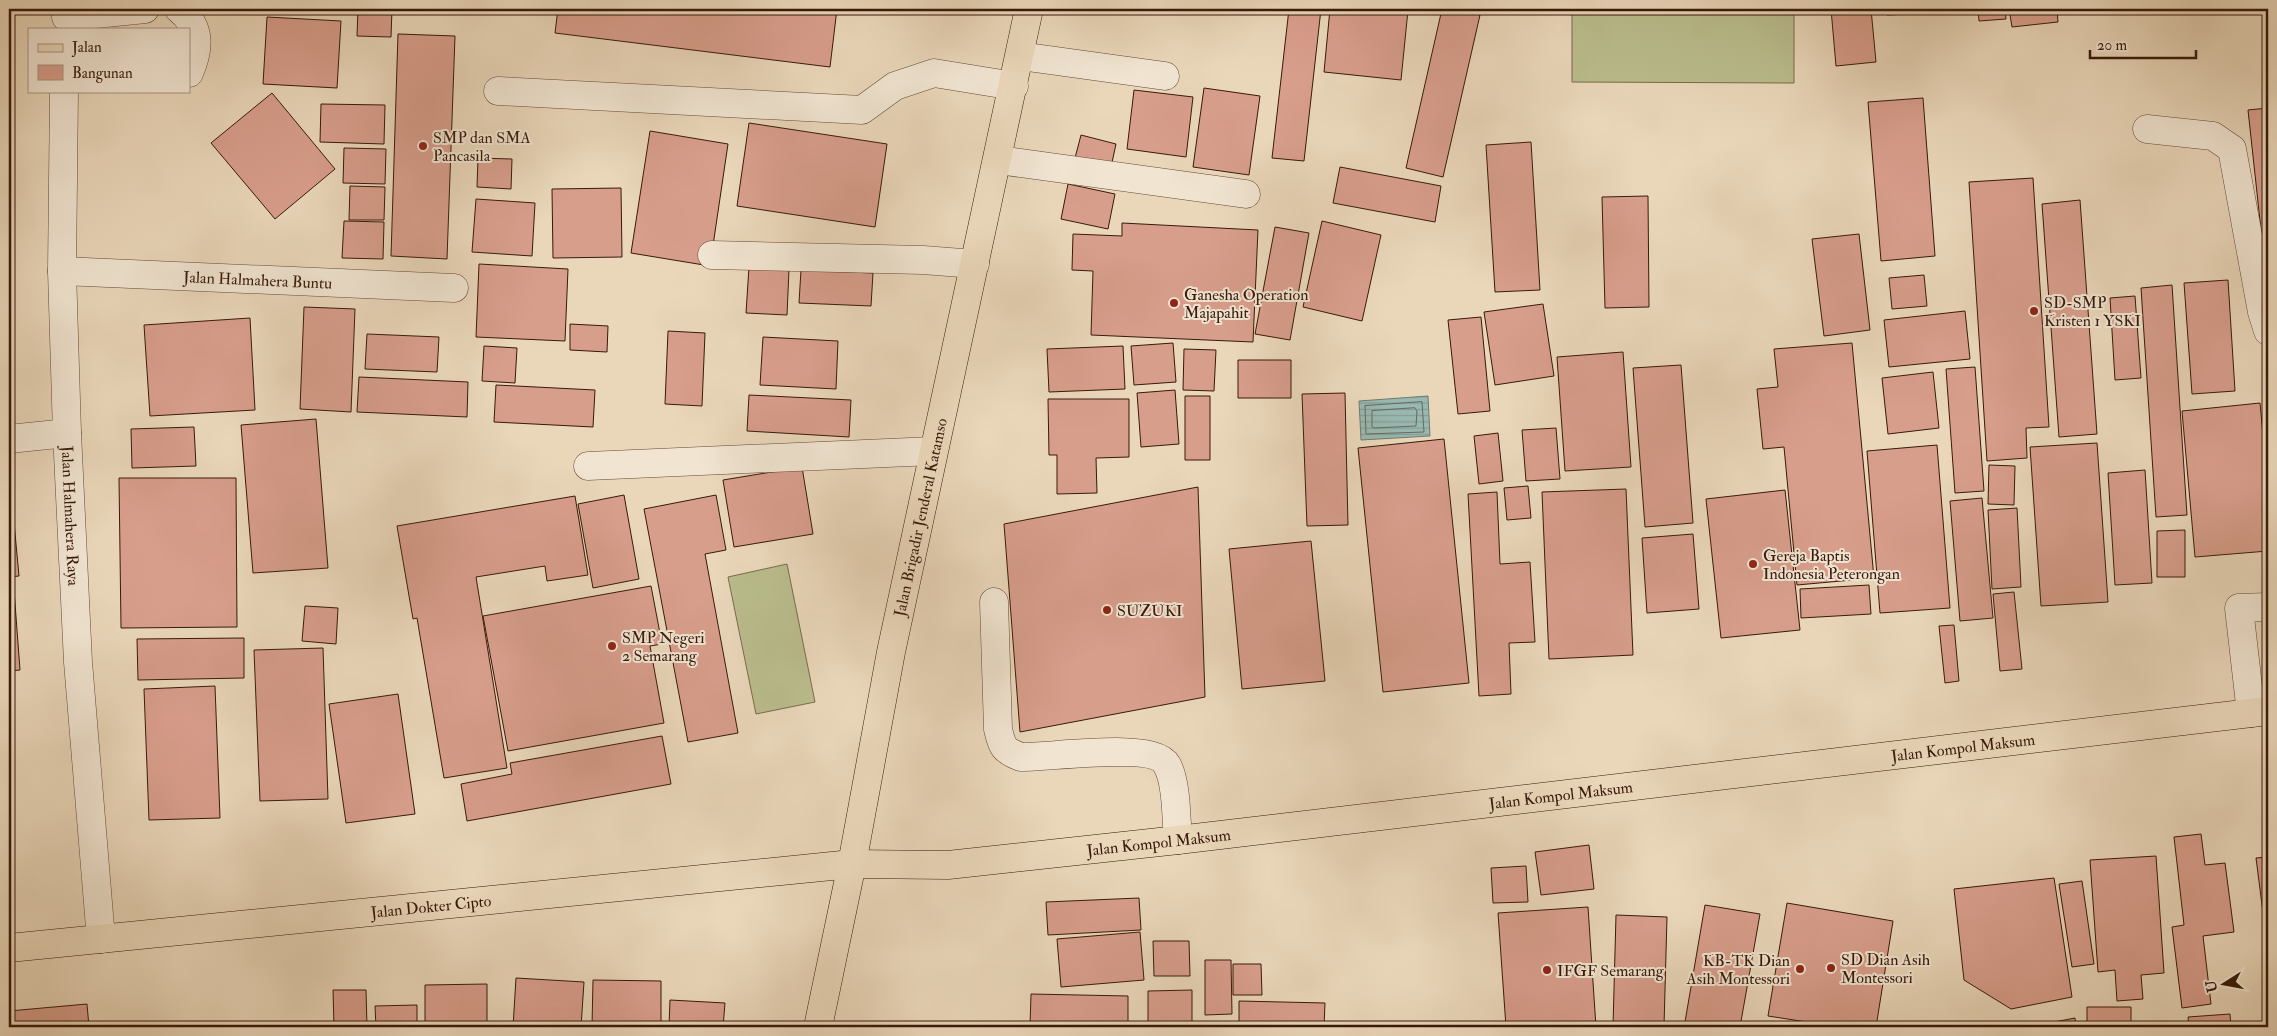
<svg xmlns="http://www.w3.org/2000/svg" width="2277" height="1036" font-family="'IM FELL Double Pica',serif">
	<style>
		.grass { fill: #babd8d; stroke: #796b4c }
		.water { fill: url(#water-rules); stroke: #72796f }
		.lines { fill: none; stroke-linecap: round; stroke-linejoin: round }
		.shore { stroke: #68695e; stroke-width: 1 }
		.building { fill: #d89e8c; stroke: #38190a }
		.minor-casing { stroke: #644836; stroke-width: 29 }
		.major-casing { stroke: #38190a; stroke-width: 29 }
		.highway-casing { stroke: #38190a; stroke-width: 29 }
		.minor { stroke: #f1e5d2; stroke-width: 28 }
		.major { stroke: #ead7ba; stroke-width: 28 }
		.highway { stroke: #ead7ba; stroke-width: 28 }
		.poi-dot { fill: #8f2418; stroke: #f1e5d2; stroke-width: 2 }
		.labels { text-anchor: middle; stroke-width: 4; stroke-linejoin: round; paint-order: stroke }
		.poi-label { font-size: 16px; fill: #38190a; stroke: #f1e5d2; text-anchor: start }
		.street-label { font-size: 16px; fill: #38190a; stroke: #f1e5d2 }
	</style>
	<defs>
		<pattern id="water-rules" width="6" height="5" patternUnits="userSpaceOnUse" patternTransform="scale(1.25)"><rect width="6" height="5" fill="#98b9b2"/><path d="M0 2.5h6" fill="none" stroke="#849e98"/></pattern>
	</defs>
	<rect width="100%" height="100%" fill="#ead7ba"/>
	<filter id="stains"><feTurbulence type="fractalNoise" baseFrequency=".004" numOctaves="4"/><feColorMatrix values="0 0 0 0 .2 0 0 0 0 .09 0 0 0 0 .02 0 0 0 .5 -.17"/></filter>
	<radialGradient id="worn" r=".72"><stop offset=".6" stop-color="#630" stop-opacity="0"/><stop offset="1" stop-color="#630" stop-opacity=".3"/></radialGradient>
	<path class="grass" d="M1572,9H1794V83L1572,82Z
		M787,564L815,702L756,714L728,577Z"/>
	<path class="water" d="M1428,396L1430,436L1361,440L1359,401Z"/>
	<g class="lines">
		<path class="shore" d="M1422,402L1424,432L1366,434L1365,406Z
			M1415,408L1417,411L1416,426L1374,428L1372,427V411Z"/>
	</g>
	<path class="building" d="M358,9H392L391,37L357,36Z
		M558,9H837L830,67L555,33Z
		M1289,9H1321L1304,161L1272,158Z
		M1330,9L1408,10L1401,80L1324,72Z
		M1442,9H1451L1480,15L1443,177L1406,168Z
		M1831,9H1871L1876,62L1836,66Z
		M1887,9H1956L1957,12L1887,15Z
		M1978,9H2005L2006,19L1979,21Z
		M2009,9H2057L2058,22L2012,27Z
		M267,17L341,21L337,88L263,84Z
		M398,34L455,36L447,259L391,256Z
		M1204,88L1260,96L1249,175L1193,167Z
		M1134,90L1193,97L1186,157L1127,149Z
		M272,93L335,169L275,219L211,143Z
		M1923,98L1935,256L1881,261L1868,102Z
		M321,104L385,105L384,144L320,142Z
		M2268,108V294L2248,110Z
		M749,123L887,144L875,227L737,206Z
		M650,131L728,144L710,266L631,253Z
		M1081,135L1116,144L1111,167L1075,158Z
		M1531,142L1540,290L1495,292L1486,145Z
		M344,148L386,149L385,184L343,183Z
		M478,158L512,159L511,189L477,187Z
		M1340,167L1441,186L1435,222L1333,203Z
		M2033,178L2049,427L2026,428L2027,458L1987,461L1969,182Z
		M1068,184L1115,194L1108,229L1061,219Z
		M350,186L385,187L384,220H349Z
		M621,188L622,257L553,258L552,189Z
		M1648,196L1649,307L1605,308L1602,197Z
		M476,199L535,203L532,256L472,252Z
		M2080,200L2097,434L2059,437L2042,204Z
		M344,221L384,222L383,259L342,258Z
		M1322,221L1381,235L1362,321L1303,307Z
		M1122,223L1258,230L1253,342L1091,335L1093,271L1072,270L1073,234L1122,236Z
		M1275,227L1309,233L1290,340L1255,334Z
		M1859,234L1870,330L1824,336L1812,239Z
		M479,264L568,269L565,341L476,337Z
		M749,267L789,270L787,315L746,313Z
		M801,270L873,273L871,306L799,303Z
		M1924,275L1927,306L1892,309L1889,278Z
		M2228,280L2235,391L2192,394L2184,283Z
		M2172,285L2187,515L2156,517L2141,288Z
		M2135,296L2141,378L2115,380L2110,298Z
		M1543,304L1554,376L1495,385L1484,312Z
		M304,307L355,309L351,412L300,409Z
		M1965,311L1970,359L1889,367L1884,320Z
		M1481,317L1490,411L1458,414L1448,320Z
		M250,318L255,410L150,416L144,325Z
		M570,324L608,326L607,352L570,350Z
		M668,331L705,333L702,406L665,404Z
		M367,334L439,337L437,372L365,369Z
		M763,337L838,341L836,389L760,385Z
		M1173,343L1176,382L1134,385L1131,346Z
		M1852,343L1874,578L1797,585L1784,447L1763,449L1757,389L1778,387L1774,349Z
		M484,346L517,348L515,383L482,381Z
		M1123,346L1125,389L1049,392L1047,349Z
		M1184,349L1216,350L1214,391L1183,390Z
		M1623,352L1631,467L1565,471L1557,357Z
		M1238,360H1291V398H1238Z
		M1681,365L1693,523L1645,527L1633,368Z
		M1975,367L1984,491L1955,493L1946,369Z
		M1933,372L1939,428L1888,434L1882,378Z
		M359,377L468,382L467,417L357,412Z
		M496,385L595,390L593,427L494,422Z
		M1175,390L1179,444L1141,447L1137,393Z
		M1345,393L1348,525L1307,526L1302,394Z
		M749,395L851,400L849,437L747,431Z
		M1185,396H1210V460H1185Z
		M1048,399H1129V457L1096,458L1097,493L1057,494V455H1049Z
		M2260,403L2268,488V551L2195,557L2182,411Z
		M316,419L328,568L253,573L241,425Z
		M194,427L196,466L132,468L131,429Z
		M1556,428L1560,479L1526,481L1522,430Z
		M1498,433L1503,481L1479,484L1474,436Z
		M1444,439L1469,683L1383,692L1358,448Z
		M2097,443L2108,602L2041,606L2030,447Z
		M1937,445L1950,608L1880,613L1867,451Z
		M1989,465L2015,466L2014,505L1988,504Z
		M802,467L813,534L734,547L723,480Z
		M2145,470L2152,583L2115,585L2108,473Z
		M119,478H236L237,627L121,628Z
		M1528,486L1531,518L1507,520L1504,488Z
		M1198,487L1205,697L1020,732L1004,524Z
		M1626,489L1633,655L1549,659L1542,492Z
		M1785,490L1800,630L1721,638L1706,499Z
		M1497,492L1500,564L1530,562L1535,642L1509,643L1511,694L1479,696L1468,494Z
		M624,495L639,579L593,588L578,504Z
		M716,495L726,550L705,554L738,733L688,742L644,509Z
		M575,496L588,575L547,581L545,566L476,577L507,768L444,778L417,618L413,619L397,526Z
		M1982,498L1993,618L1960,621L1950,501Z
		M9,501H12L19,576L9,577Z
		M2017,508L2021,587L1992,589L1988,510Z
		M2185,530V577H2157V531Z
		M1693,534L1699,609L1647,613L1642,538Z
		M1311,541L1325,681L1242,689L1229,549Z
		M1869,585L1871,614L1801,618L1800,589Z
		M651,586L662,644L650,646L664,723L508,751L483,616Z
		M9,590H14L20,670L9,671Z
		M2014,592L2022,669L2000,671L1993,594Z
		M305,606L338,608L336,644L302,641Z
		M1954,625L1959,681L1945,683L1939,626Z
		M244,638V678L138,680L137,639Z
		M323,648L328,799L260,801L254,650Z
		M215,686L220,818L149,820L144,689Z
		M398,694L415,814L346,823L329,704Z
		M662,736L671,784L467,821L461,784L512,774L510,763Z
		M2201,834L2205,865L2225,863L2234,932L2203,936L2211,1004L2182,1008L2172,927L2184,925L2174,837Z
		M1589,845L1594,889L1541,895L1535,852Z
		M2156,856L2164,973L2141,975L2143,999L2117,1001L2115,970L2098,972L2090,860Z
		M2268,857V935L2266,936L2256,858Z
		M1526,866L1528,902L1493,903L1491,868Z
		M2054,878L2072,997L2011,1009L1964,980L1954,889Z
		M2082,881L2094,964L2072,967L2059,884Z
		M1139,898L1141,930L1048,935L1046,902Z
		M1787,903L1893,921L1876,1027H1839L1768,1016Z
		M1705,905L1760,914L1740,1027H1712L1685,1022Z
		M1588,907L1596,1027H1506L1498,913Z
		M1616,915L1667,917L1664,1027H1613Z
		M1140,932L1144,980L1061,987L1057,939Z
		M1153,941H1189L1190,976H1154Z
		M1205,960H1231L1232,1014L1205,1015Z
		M1233,964H1261L1262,995H1233Z
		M516,978L584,982L581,1027H513Z
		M593,980L661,981V1027H592Z
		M487,984V1027H425V985Z
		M333,990H366L367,1027H334Z
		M1192,990V1027H1148V991Z
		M1031,994L1128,996V1027H1030Z
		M670,1000L725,1003L723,1027H669Z
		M1239,1001L1325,1003L1324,1027H1239Z
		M87,1004L89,1027H9V1011Z
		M417,1005V1027H376L375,1006Z
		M2087,1007H2131V1027H2087Z
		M2230,1014L2231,1027H2189L2188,1017Z
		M2075,1018L2076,1027H2028Z"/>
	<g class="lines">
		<g class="minor-casing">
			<g id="minor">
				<path d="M179,9C201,27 200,48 189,73"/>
				<path d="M66,17L145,9"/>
				<path d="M1020,56L1165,76"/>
				<path id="s1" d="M64,91L62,271L67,433L78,662L101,939"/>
				<path d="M498,91L862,110L895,86L934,73L1014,86"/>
				<path d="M2147,129L2213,136L2232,149L2262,312L2268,331"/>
				<path d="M998,160L1246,194"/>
				<path d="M712,255L923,260L975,264"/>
				<path id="s2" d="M62,271L454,288"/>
				<path d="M9,439L67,433"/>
				<path d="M588,466L933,451"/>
				<path d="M994,602L998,729C1002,747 1004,751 1021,757C1048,758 1154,741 1167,765C1177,783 1176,819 1178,840"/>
				<path d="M2251,713L2239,608L2268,607"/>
			</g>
		</g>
		<g class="major-casing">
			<g id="major">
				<path id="s3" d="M818,1027L852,864L891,652L1029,9"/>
			</g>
		</g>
		<g class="highway-casing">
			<g id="highway">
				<path id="s4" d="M9,948L852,864L948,865L1178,840L2268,711"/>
			</g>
		</g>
		<use href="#minor" class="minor"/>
		<use href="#major" class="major"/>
		<use href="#highway" class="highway"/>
	</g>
	<g class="poi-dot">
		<circle cx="423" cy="146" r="5"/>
		<circle cx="1174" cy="303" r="5"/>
		<circle cx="2034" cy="311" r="5"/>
		<circle cx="1753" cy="564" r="5"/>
		<circle cx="1107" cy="610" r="5"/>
		<circle cx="612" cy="646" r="5"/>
		<circle cx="1831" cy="968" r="5"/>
		<circle cx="1800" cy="969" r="5"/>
		<circle cx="1547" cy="970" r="5"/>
	</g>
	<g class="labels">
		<g class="poi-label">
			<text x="433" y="143">SMP dan SMA<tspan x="433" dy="18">Pancasila</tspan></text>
			<text x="1184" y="300">Ganesha Operation<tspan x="1184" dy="18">Majapahit</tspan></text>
			<text x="2044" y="308">SD-SMP<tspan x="2044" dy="18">Kristen 1 YSKI</tspan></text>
			<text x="1763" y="561">Gereja Baptis<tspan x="1763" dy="18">Indonesia Peterongan</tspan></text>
			<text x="1117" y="616">SUZUKI</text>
			<text x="622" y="643">SMP Negeri<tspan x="622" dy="18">2 Semarang</tspan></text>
			<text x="1841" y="965">SD Dian Asih<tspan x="1841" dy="18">Montessori</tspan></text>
			<text x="1790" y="966" text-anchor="end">KB-TK Dian<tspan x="1790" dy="18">Asih Montessori</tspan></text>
			<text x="1557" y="976">IFGF Semarang</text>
		</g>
		<g class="street-label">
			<text dy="6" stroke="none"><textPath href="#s2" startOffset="196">Jalan Halmahera Buntu</textPath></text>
			<text dy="6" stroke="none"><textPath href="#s1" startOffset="425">Jalan Halmahera Raya</textPath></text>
			<text dy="6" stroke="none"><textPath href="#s3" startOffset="520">Jalan Brigadir Jenderal Katamso</textPath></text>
			<text dy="6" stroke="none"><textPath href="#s4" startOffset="1965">Jalan Kompol Maksum</textPath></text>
			<text dy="6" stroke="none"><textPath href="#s4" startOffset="1560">Jalan Kompol Maksum</textPath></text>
			<text dy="6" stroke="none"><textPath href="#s4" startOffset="1155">Jalan Kompol Maksum</textPath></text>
			<text dy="6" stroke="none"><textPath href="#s4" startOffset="424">Jalan Dokter Cipto</textPath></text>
		</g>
	</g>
	<rect width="2277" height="1036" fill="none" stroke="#ead7ba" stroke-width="30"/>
	<rect x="10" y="10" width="2257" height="1016" fill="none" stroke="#38190a" stroke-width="2.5"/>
	<rect x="15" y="15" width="2247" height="1006" fill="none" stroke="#38190a"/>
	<rect x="28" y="28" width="162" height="65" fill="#f1e5d2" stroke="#a79382"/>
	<rect x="38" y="44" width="25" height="8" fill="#ead7ba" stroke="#a79382"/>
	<text x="72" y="52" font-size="15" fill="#38190a">Jalan</text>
	<rect x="38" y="65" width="25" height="15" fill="#d89e8c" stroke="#a79382"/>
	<text x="72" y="78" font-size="15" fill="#38190a">Bangunan</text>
	<g transform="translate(2224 984) rotate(259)" stroke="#f1e5d2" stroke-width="4" paint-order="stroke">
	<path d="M0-4L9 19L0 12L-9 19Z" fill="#38190a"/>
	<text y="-8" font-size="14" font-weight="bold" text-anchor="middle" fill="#38190a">U</text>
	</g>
	<path d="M2090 50v8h106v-8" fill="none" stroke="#38190a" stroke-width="2.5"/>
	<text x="2097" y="50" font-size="15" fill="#38190a" stroke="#f1e5d2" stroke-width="4" paint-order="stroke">20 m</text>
	<rect width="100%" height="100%" filter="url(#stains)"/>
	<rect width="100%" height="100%" fill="url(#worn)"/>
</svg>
